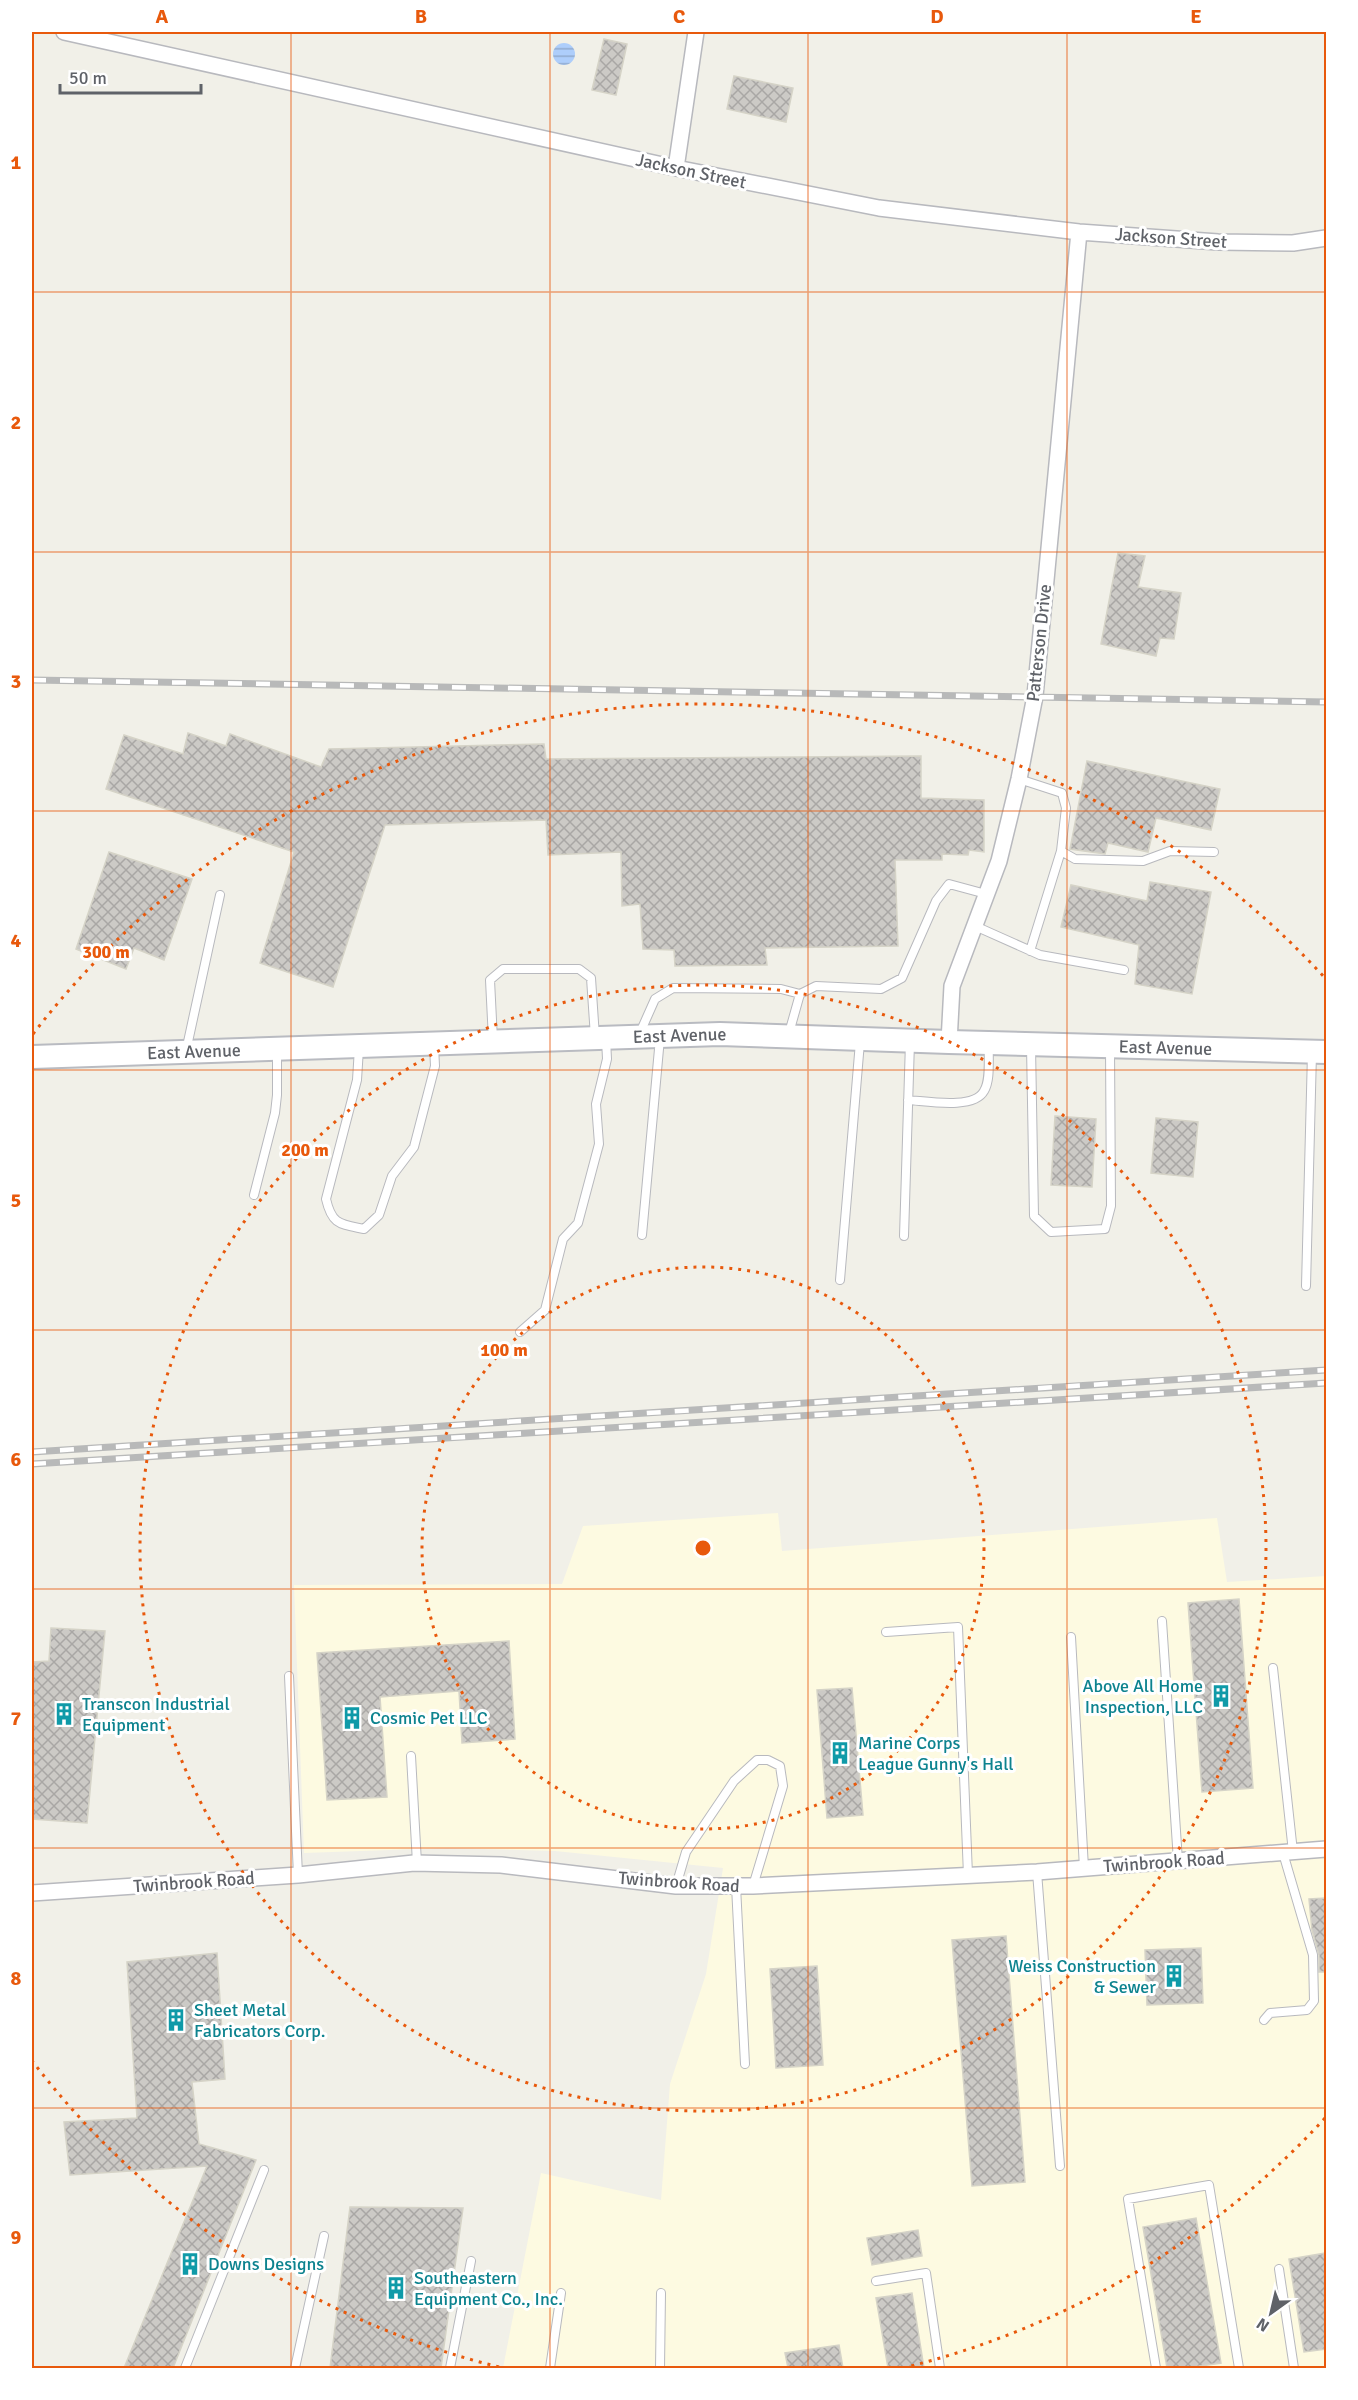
<svg xmlns="http://www.w3.org/2000/svg" width="1358" height="2400" font-family="Signika,sans-serif">
	<style>
		.commercial { fill: #fdfae1 }
		.water { fill: url(#water-rules) }
		.building { fill: url(#building-cross-hatch); stroke: #d5d3c7; stroke-width: 1.5 }
		.lines { fill: none; stroke-linecap: round; stroke-linejoin: round }
		.lane-casing { stroke: #b8b9be; stroke-width: 10 }
		.street-casing { stroke: #b8b9be; stroke-width: 18 }
		.secondary-casing { stroke: #b9bbc1; stroke-width: 26 }
		.lane { stroke: #fff; stroke-width: 8 }
		.street { stroke: #fff; stroke-width: 15 }
		.secondary { stroke: #fff; stroke-width: 22 }
		.rail-casing { stroke: #b8b9b9; stroke-width: 7 }
		.rail { stroke: #fff; stroke-width: 4.5; stroke-dasharray: 14; stroke-linecap: butt }
		.grid { fill: none; stroke: #e8590c; stroke-width: 1.5; stroke-opacity: 0.55 }
		.ring { fill: none; stroke: #e8590c; stroke-width: 3; stroke-dasharray: 3 6 }
		.labels { text-anchor: middle; stroke-width: 6; stroke-linejoin: round; paint-order: stroke }
		.street-label { font-size: 18px; fill: #5f6268; stroke: #fff }
		.culture-label { font-size: 18px; fill: #0d838f; stroke: #fff; text-anchor: start }
		.centre { fill: #e8590c; stroke: #fff; stroke-width: 3 }
		.ring-label { font-size: 18px; text-anchor: middle; font-weight: bold; fill: #e8590c; stroke: #fff; stroke-width: 6; stroke-linejoin: round; paint-order: stroke }
		.neatline { fill: none; stroke: #e8590c; stroke-width: 2 }
		.grid-label { font-size: 20px; text-anchor: middle; font-weight: bold; fill: #e8590c }
	</style>
	<defs>
		<pattern id="water-rules" width="6" height="5" patternUnits="userSpaceOnUse" patternTransform="scale(1.5)"><rect width="6" height="5" fill="#aecefb"/><path d="M0 2.5h6" fill="none" stroke="#91abcf"/></pattern>
		<pattern id="building-cross-hatch" width="8" height="8" patternUnits="userSpaceOnUse" patternTransform="scale(1.5)"><rect width="8" height="8" fill="#cccac6"/><path d="M0 0l8 8M0 8l8-8" fill="none" stroke="#a9a7a5"/></pattern>
	</defs>
	<rect width="100%" height="100%" fill="#f1f0e8"/>
	<path class="commercial" d="M778,1513L782,1551L1217,1518L1227,1582L1326,1576V2368H503L541,2173L661,2200L670,2084L706,1974L723,1868L555,1851L447,1848L304,1853L294,1585L562,1584L583,1526Z"/>
	<path class="water" d="M553 54a11 11 0 1 1 22 0a11 11 0 1 1-22 0Z"/>
	<path class="building" d="M604,39L627,44L616,95L592,90Z
		M734,76L793,88L786,122L727,109Z
		M1118,553L1145,556L1138,587L1181,593L1174,639L1160,638L1156,656L1101,644Z
		M188,733L226,746L230,734L321,767L329,749L544,744L546,759L921,756V798L984,800V852L969,850L968,855L942,854V860H895L898,946L765,948L767,965L675,966L674,950L643,949L640,904L622,906L621,852L548,855L546,820L385,825L333,987L260,963L294,852L106,789L124,735L183,754Z
		M1087,761L1220,789L1211,830L1156,818L1148,852L1108,843L1105,854L1070,849Z
		M109,852L192,879L164,960L134,948L126,969L76,949Z
		M1150,882L1211,892L1192,994L1135,984L1139,945L1061,927L1071,885L1147,901Z
		M1055,1116L1096,1119L1092,1187L1051,1185Z
		M1156,1118L1198,1122L1193,1177L1151,1173Z
		M1239,1599L1253,1788L1202,1792L1188,1603Z
		M51,1628L105,1631L87,1823L32,1819L34,1766H32V1662L49,1661Z
		M509,1641L515,1739L462,1743L459,1691L380,1697L387,1797L327,1800L317,1653Z
		M852,1688L863,1815L827,1818L817,1690Z
		M1326,1898V1972H1319V1955L1312,1930L1309,1899Z
		M1006,1936L1025,2182L972,2186L952,1940Z
		M1201,1948L1203,2003L1147,2005L1145,1950Z
		M217,1953L225,2079L192,2082L199,2144L256,2160L173,2368H124L207,2166L70,2175L64,2122L137,2118L127,1962Z
		M817,1966L823,2065L776,2068L770,1969Z
		M350,2207L463,2208L441,2368H330Z
		M1196,2218L1221,2363L1187,2368H1167L1143,2227Z
		M918,2230L922,2256L872,2265L867,2238Z
		M1326,2253V2349L1304,2352L1289,2259Z
		M912,2293L924,2368H888L876,2298Z
		M839,2345L843,2368H788L785,2353Z"/>
	<g class="lines">
		<g class="lane-casing">
			<path id="lane" d="M1019,779L1062,793L1066,808L1061,851L1075,859L1143,861L1170,851L1214,852
				M975,926L1040,955L1124,970
				M1030,951L1061,851
				M789,1033L800,994L816,986L881,989L902,978L936,901L949,884L986,894
				M639,1035L655,999L673,988L781,989L800,994
				M493,1040L490,980L503,969H579L591,978L595,1037
				M1031,1046L1034,1216L1051,1232L1105,1229L1111,1206L1110,1048
				M359,1048L357,1080L326,1199C332,1225 340,1224 364,1229L379,1215L392,1176L414,1147L435,1066L434,1046
				M186,1051L220,895
				M908,1100C926,1101 974,1110 984,1091C991,1080 988,1058 989,1045
				M254,1195L275,1113L277,1095V1051
				M642,1235L660,1038
				M904,1236L910,1042
				M840,1280L860,1042
				M1306,1286L1312,1053
				M520,1332L545,1310L563,1239L578,1223L599,1144L596,1104L607,1059L606,1039
				M1162,1621L1178,1861
				M886,1632L958,1627L968,1875
				M1071,1637L1084,1868
				M1273,1668L1293,1852
				M289,1676L298,1875
				M411,1756L417,1863
				M1037,1872L1060,2166
				M676,1886L686,1852L734,1781L757,1760H768L780,1766L783,1786L753,1886
				M736,1886L745,2064
				M1264,2020L1270,2013L1307,2010L1314,2001L1313,1955L1283,1853
				M1279,2269L1294,2368
				M876,2281L926,2273L940,2368
				M185,2368L264,2170
				M295,2368L324,2236
				M450,2368L471,2261
				M550,2368L561,2293
				M660,2368L661,2293
				M1156,2368L1128,2199L1209,2185L1239,2368"/>
		</g>
		<g class="street-casing">
			<path id="street" d="M64,32L676,168L879,208L1079,232L1218,242L1293,243L1326,238
				M676,168L696,32
				M949,1042L952,986L999,861L1019,779L1035,696L1079,232
				M32,1893L298,1875L414,1863L501,1865L676,1886H753L1037,1872L1326,1849"/>
		</g>
		<g class="secondary-casing">
			<g id="secondary">
				<path id="s1" d="M32,1057L720,1034L949,1042L1326,1052"/>
			</g>
		</g>
		<use href="#lane" class="lane"/>
		<use href="#street" class="street"/>
		<use href="#secondary" class="secondary"/>
		<g class="rail-casing">
			<path id="rail" d="M32,680L1326,702
				M32,1452L1326,1370
				M32,1464L1326,1383"/>
		</g>
		<use href="#rail" class="rail"/>
	</g>
	<path class="grid" d="M291,32V2368M550,32V2368M808,32V2368M1067,32V2368M32,292H1326M32,552H1326M32,811H1326M32,1070H1326M32,1330H1326M32,1589H1326M32,1848H1326M32,2108H1326"/>
	<g class="ring">
		<circle cx="703" cy="1548" r="281"/>
		<circle cx="703" cy="1548" r="563"/>
		<path d="M1325 2118A844 844 0 0 1 907 2367M499 2367A844 844 0 0 1 33 2062M33 1034A844 844 0 0 1 1325 978"/>
	</g>
	<defs>
		<g id="building-bare" transform="scale(1.8)"><path d="M-4-6H4V6H1V3H-1V6H-4ZM-2.5-4.3h1.7v1.8h-1.7ZM.8-4.3h1.7v1.8H.8ZM-2.5-1h1.7V.8h-1.7ZM.8-1h1.7V.8H.8Z" fill="#0f9aa8" stroke="#fff" stroke-width="2.5" paint-order="stroke"/></g>
	</defs>
	<g fill-rule="evenodd">
		<use href="#building-bare" x="1221" y="1696"/>
		<use href="#building-bare" x="64" y="1714"/>
		<use href="#building-bare" x="352" y="1718"/>
		<use href="#building-bare" x="840" y="1753"/>
		<use href="#building-bare" x="1174" y="1976"/>
		<use href="#building-bare" x="176" y="2020"/>
		<use href="#building-bare" x="190" y="2264"/>
		<use href="#building-bare" x="396" y="2288"/>
	</g>
	<g class="labels">
		<g class="street-label">
			<text transform="translate(691 171) rotate(12)" y="6">Jackson Street</text>
			<text transform="translate(1171 238) rotate(4)" y="6">Jackson Street</text>
			<text transform="translate(1039 643) rotate(-84)" y="6">Patterson Drive</text>
			<text dy="6" stroke="none"><textPath href="#s1" startOffset="648">East Avenue</textPath></text>
			<text dy="6" stroke="none"><textPath href="#s1" startOffset="1134">East Avenue</textPath></text>
			<text dy="6" stroke="none"><textPath href="#s1" startOffset="162">East Avenue</textPath></text>
			<text transform="translate(1164 1862) rotate(-4)" y="6">Twinbrook Road</text>
			<text transform="translate(194 1882) rotate(-4)" y="6">Twinbrook Road</text>
			<text transform="translate(679 1882) rotate(4)" y="6">Twinbrook Road</text>
		</g>
		<g class="culture-label">
			<text x="1203" y="1692" text-anchor="end">Above All Home<tspan x="1203" dy="21">Inspection, LLC</tspan></text>
			<text x="82" y="1710">Transcon Industrial<tspan x="82" dy="21">Equipment</tspan></text>
			<text x="370" y="1724">Cosmic Pet LLC</text>
			<text x="858" y="1749">Marine Corps<tspan x="858" dy="21">League Gunny's Hall</tspan></text>
			<text x="1156" y="1972" text-anchor="end">Weiss Construction<tspan x="1156" dy="21">&amp; Sewer</tspan></text>
			<text x="194" y="2016">Sheet Metal<tspan x="194" dy="21">Fabricators Corp.</tspan></text>
			<text x="208" y="2270">Downs Designs</text>
			<text x="414" y="2284">Southeastern<tspan x="414" dy="21">Equipment Co., Inc.</tspan></text>
		</g>
	</g>
	<circle cx="703" cy="1548" r="9" class="centre"/>
	<g class="ring-label">
		<text x="106" y="958">300 m</text>
		<text x="305" y="1156">200 m</text>
		<text x="504" y="1356">100 m</text>
	</g>
	<rect width="1358" height="2400" fill="none" stroke="#ffffff" stroke-width="66"/>
	<g transform="translate(1271 2313) rotate(214)" stroke="#ffffff" stroke-width="4.5" paint-order="stroke">
	<path d="M0-4.5L10 22L0 15L-10 22Z" fill="#5f6268"/>
	<text y="-9" font-size="16" font-weight="bold" text-anchor="middle" fill="#5f6268">N</text>
	</g>
	<path d="M60 84v9h141v-9" fill="none" stroke="#5f6268" stroke-width="3"/>
	<text x="69" y="84" font-size="18" fill="#5f6268" stroke="#ffffff" stroke-width="4.5" paint-order="stroke">50 m</text>
	<rect x="33" y="33" width="1292" height="2334" class="neatline"/>
	<g class="grid-label">
		<text x="162" y="23">A</text>
		<text x="421" y="23">B</text>
		<text x="679" y="23">C</text>
		<text x="937" y="23">D</text>
		<text x="1196" y="23">E</text>
		<text x="16" y="169">1</text>
		<text x="16" y="429">2</text>
		<text x="16" y="688">3</text>
		<text x="16" y="947">4</text>
		<text x="16" y="1207">5</text>
		<text x="16" y="1466">6</text>
		<text x="16" y="1725">7</text>
		<text x="16" y="1985">8</text>
		<text x="16" y="2244">9</text>
	</g>
</svg>
